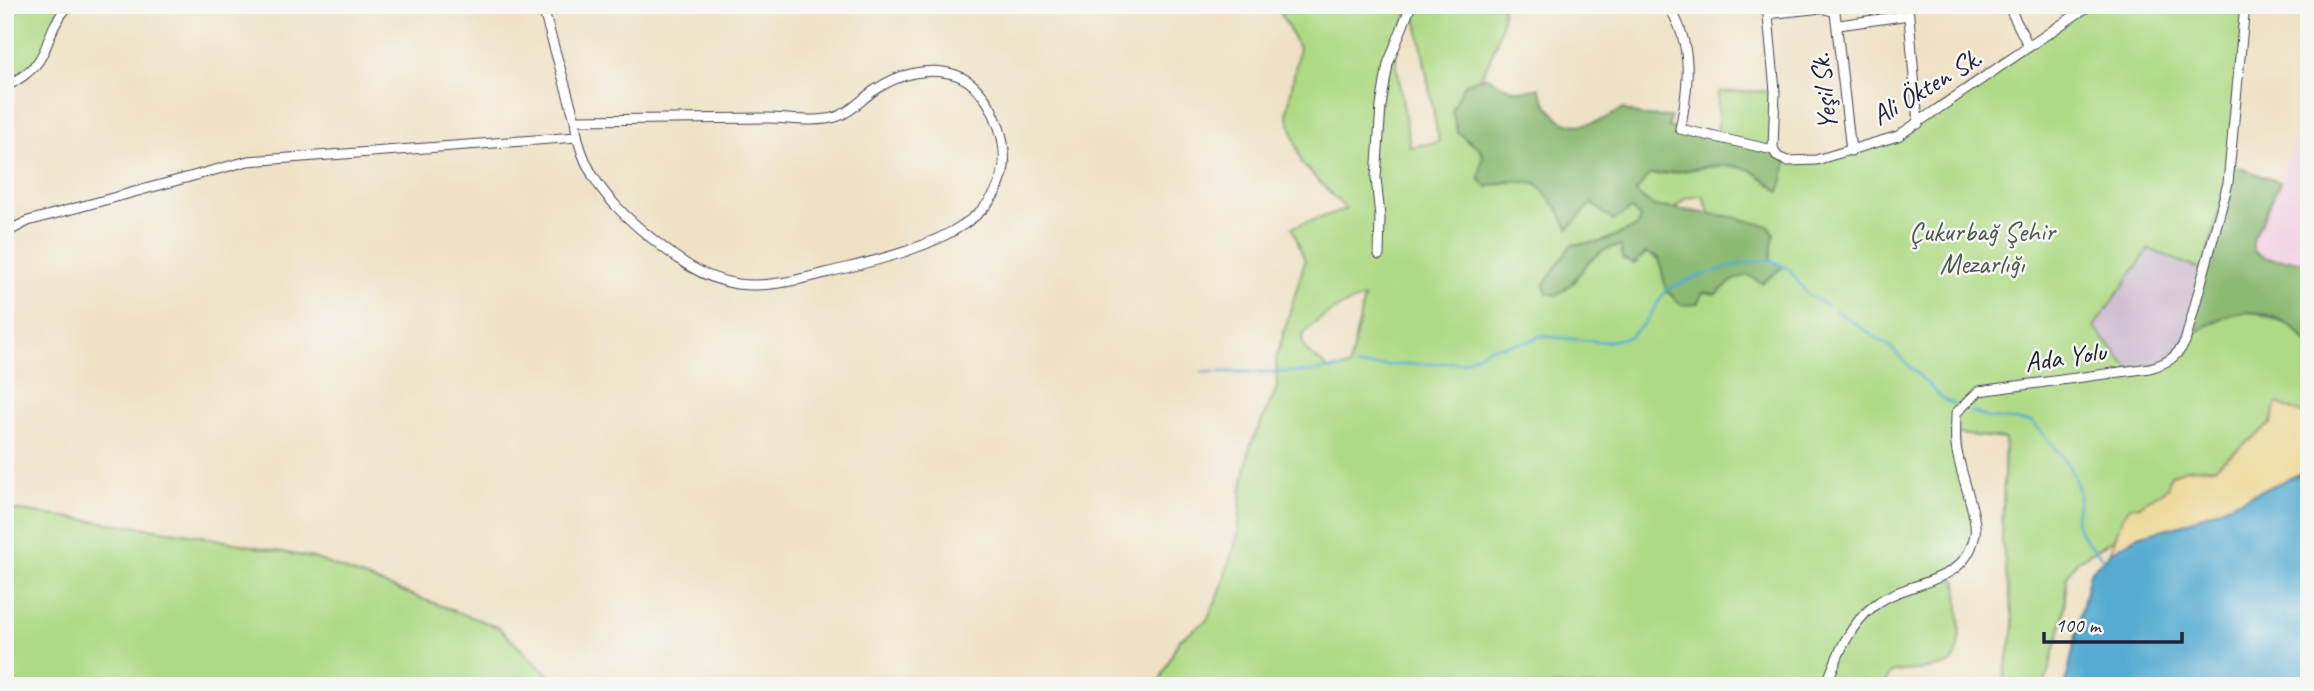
<svg xmlns="http://www.w3.org/2000/svg" width="2314" height="691" font-family="Caveat,sans-serif">
	<style>
		.built { fill: #f2d0e2 }
		.industrial { fill: #cfbed0 }
		.green { fill: #afda85; stroke: #687e60; stroke-width: 2; fill-rule: evenodd }
		.forest { fill: #8bba72; stroke: #566e56; stroke-width: 2 }
		.sand { fill: #eeda9e; stroke: #887e6c; stroke-width: 2 }
		.water { fill: #54abd1; stroke: #3b6686; stroke-width: 2 }
		.lines { fill: none; stroke-linecap: round; stroke-linejoin: round }
		.stream { stroke: #54abd1; stroke-width: 2.5 }
		.minor-casing { stroke: #413f50; stroke-width: 11 }
		.minor { stroke: #fff; stroke-width: 9 }
		.labels { text-anchor: middle; stroke-width: 5; stroke-linejoin: round; paint-order: stroke }
		.street-label { font-size: 28px; fill: #22223b; stroke: #f6f6f2 }
		.park-label { font-size: 28px; fill: #4c5951; stroke: #f6f6f2 }
	</style>
	<rect width="100%" height="100%" fill="#f6f6f2"/>
	<filter id="ink" filterUnits="userSpaceOnUse"><feTurbulence type="fractalNoise" baseFrequency=".0143" numOctaves="2"/><feDisplacementMap in="SourceGraphic" scale="14" xChannelSelector="R" yChannelSelector="G"/><feConvolveMatrix kernelMatrix="1 2 1 2 8 2 1 2 1" color-interpolation-filters="sRGB"/></filter>
	<filter id="wash" filterUnits="userSpaceOnUse"><feTurbulence type="fractalNoise" baseFrequency=".00686" numOctaves="4" result="noise"/><feDisplacementMap in="SourceGraphic" scale="28" xChannelSelector="R" yChannelSelector="G"/><feGaussianBlur stdDeviation="1.57" result="paint"/><feColorMatrix in="noise" values="0 0 0 0 0 0 0 0 0 0 0 0 0 0 0 0 0 1.4 0 .05"/><feComposite in="paint" operator="in"/></filter>
	<g filter="url(#wash)">
		<rect width="100%" height="100%" fill="#efe1c4"/>
		<path class="built" d="M2309,109V263L2258,255L2253,250V240Z"/>
		<path class="industrial" d="M2149,248L2203,271L2185,342L2173,359L2129,370L2094,327Z"/>
		<path class="green" d="M5,5H69L47,50L5,87Z
			M1276,5H1411L1394,49L1410,147L1439,142L1414,5H1502C1506,20 1490,66 1479,78C1476,81 1468,83 1464,85L1466,141L1479,147L1498,185C1539,172 1553,194 1568,228L1592,203L1613,221L1631,208L1640,217L1637,227L1600,242L1571,245L1544,285L1547,293L1575,282C1579,270 1584,264 1594,256C1641,220 1676,289 1716,294L1735,279L1748,275L1763,282L1781,266L1770,260L1769,226L1710,214L1703,196L1686,198L1673,210L1653,206L1635,193L1649,175C1680,174 1715,160 1748,169C1759,172 1771,185 1780,191L1787,161L1802,162L1898,136L2083,10L2082,5H2245L2233,158L2203,271L2149,249L2094,327L2130,370L2163,364L2199,329L2238,311L2258,313L2291,326L2309,345V417L2277,404L2271,423L2257,436L2215,467L2186,469L2167,488L2138,507L2117,530L2114,539L2077,561L2067,576L2063,620L2044,686H2002L2014,628L2002,540L2005,439L1956,434L1976,532L1968,556L1949,574L1957,582C1958,600 1967,659 1946,665C1929,671 1909,669 1891,673L1883,686H1157L1179,640L1207,620L1218,597L1238,535L1242,487L1250,446L1277,388L1276,359L1305,261L1292,227L1346,209L1302,164L1287,114L1299,48ZM1364,298L1349,367L1328,369C1317,356 1302,355 1302,336C1317,318 1341,304 1364,298Z
			M1775,91L1773,150L1718,138V92Z
			M5,509L184,533L313,558L498,627L560,686H5Z"/>
		<path class="forest" d="M1486,76C1504,87 1520,96 1539,87C1555,134 1585,132 1623,109L1643,116L1671,117L1668,127L1773,150L1787,161L1780,192C1771,185 1759,173 1748,169C1716,159 1680,174 1649,175L1635,193L1654,206L1733,217L1769,226L1774,234L1770,260L1783,267L1762,283L1748,275L1735,279L1716,294L1703,292L1697,304L1681,305L1666,290L1659,258L1646,253L1634,264L1622,259L1621,246C1583,249 1584,282 1555,295L1547,293L1544,285L1571,245L1600,242L1637,227L1640,217L1631,209L1613,221L1592,203L1568,229L1559,210L1536,183L1508,181L1487,187L1479,179L1483,154L1478,147L1457,132L1452,110L1464,85Z
			M2231,165L2280,182L2253,240V250C2267,264 2291,257 2309,263V345C2303,339 2297,330 2290,325C2251,300 2216,315 2185,342Z"/>
		<path class="sand" d="M2277,403L2309,417V470L2184,524L2138,536L2110,553L2122,518L2131,506L2138,507L2167,488L2171,475L2186,469L2215,467L2271,424Z"/>
		<path class="water" d="M2309,470V686H2065L2090,572L2110,553L2138,536L2184,524Z"/>
		<g class="lines">
			<path class="stream" d="M1835,310L1890,347L1944,400L1954,404
				M1356,367L1463,362L1489,348L1527,342L1540,336L1605,342L1629,337L1645,323L1666,290L1693,278L1739,264L1770,260L1789,269L1807,294L1826,305
				M1202,372H1309L1342,368
				M1970,411L1988,418L2032,422C2051,443 2072,463 2079,491C2081,500 2076,509 2076,518C2076,534 2094,548 2104,559"/>
		</g>
	</g>
	<g filter="url(#ink)">
		<g class="lines">
			<g class="minor-casing">
				<path id="minor" d="M542,5L575,120C579,169 609,203 645,233C675,257 698,277 737,284C773,289 811,276 846,268C919,250 1039,219 995,117C989,101 973,80 956,75C929,66 898,74 875,90C861,99 852,112 836,117C815,123 788,118 767,118C703,119 639,119 575,120
					M1668,5C1694,45 1689,85 1680,129L1773,150
					M1767,5L1775,91L1773,150
					M1908,5L1918,124
					M2008,5L2029,47
					M1768,14L1822,8L1835,12L1851,151
					M1839,25L1909,15
					M5,87C59,59 37,40 69,5
					M1773,150L1778,157L1787,161L1816,160L1898,136L2090,5
					M5,233L28,221L248,161L577,137
					M1379,255L1380,217L1376,178L1381,106L1388,64L1411,5
					M1826,686C1837,656 1849,624 1876,604C1910,579 1966,586 1975,534C1978,515 1958,468 1956,445C1955,435 1956,423 1956,413L1979,391L2150,368C2167,363 2176,358 2185,342L2228,183L2245,5"/>
			</g>
			<use href="#minor" class="minor"/>
		</g>
	</g>
	<g class="labels">
		<g class="street-label">
			<text transform="translate(1926 86) rotate(-31)" y="10">Ali Ökten Sk.</text>
			<text transform="translate(1823 92) rotate(-96)" y="10">Yeşil Sk.</text>
			<text transform="translate(2065 356) rotate(-8)" y="10">Ada Yolu</text>
		</g>
		<g class="park-label">
			<text x="1982" y="241">Çukurbağ Şehir<tspan x="1982" dy="32">Mezarlığı</tspan></text>
		</g>
	</g>
	<rect width="2314" height="691" fill="none" stroke="#f6f6f2" stroke-width="28"/>
	<path d="M2044 632v10h138v-10" fill="none" stroke="#22223b" stroke-width="3.5"/>
	<text x="2055" y="632" font-size="21" fill="#22223b" stroke="#f6f6f2" stroke-width="5" paint-order="stroke">100 m</text>
</svg>
